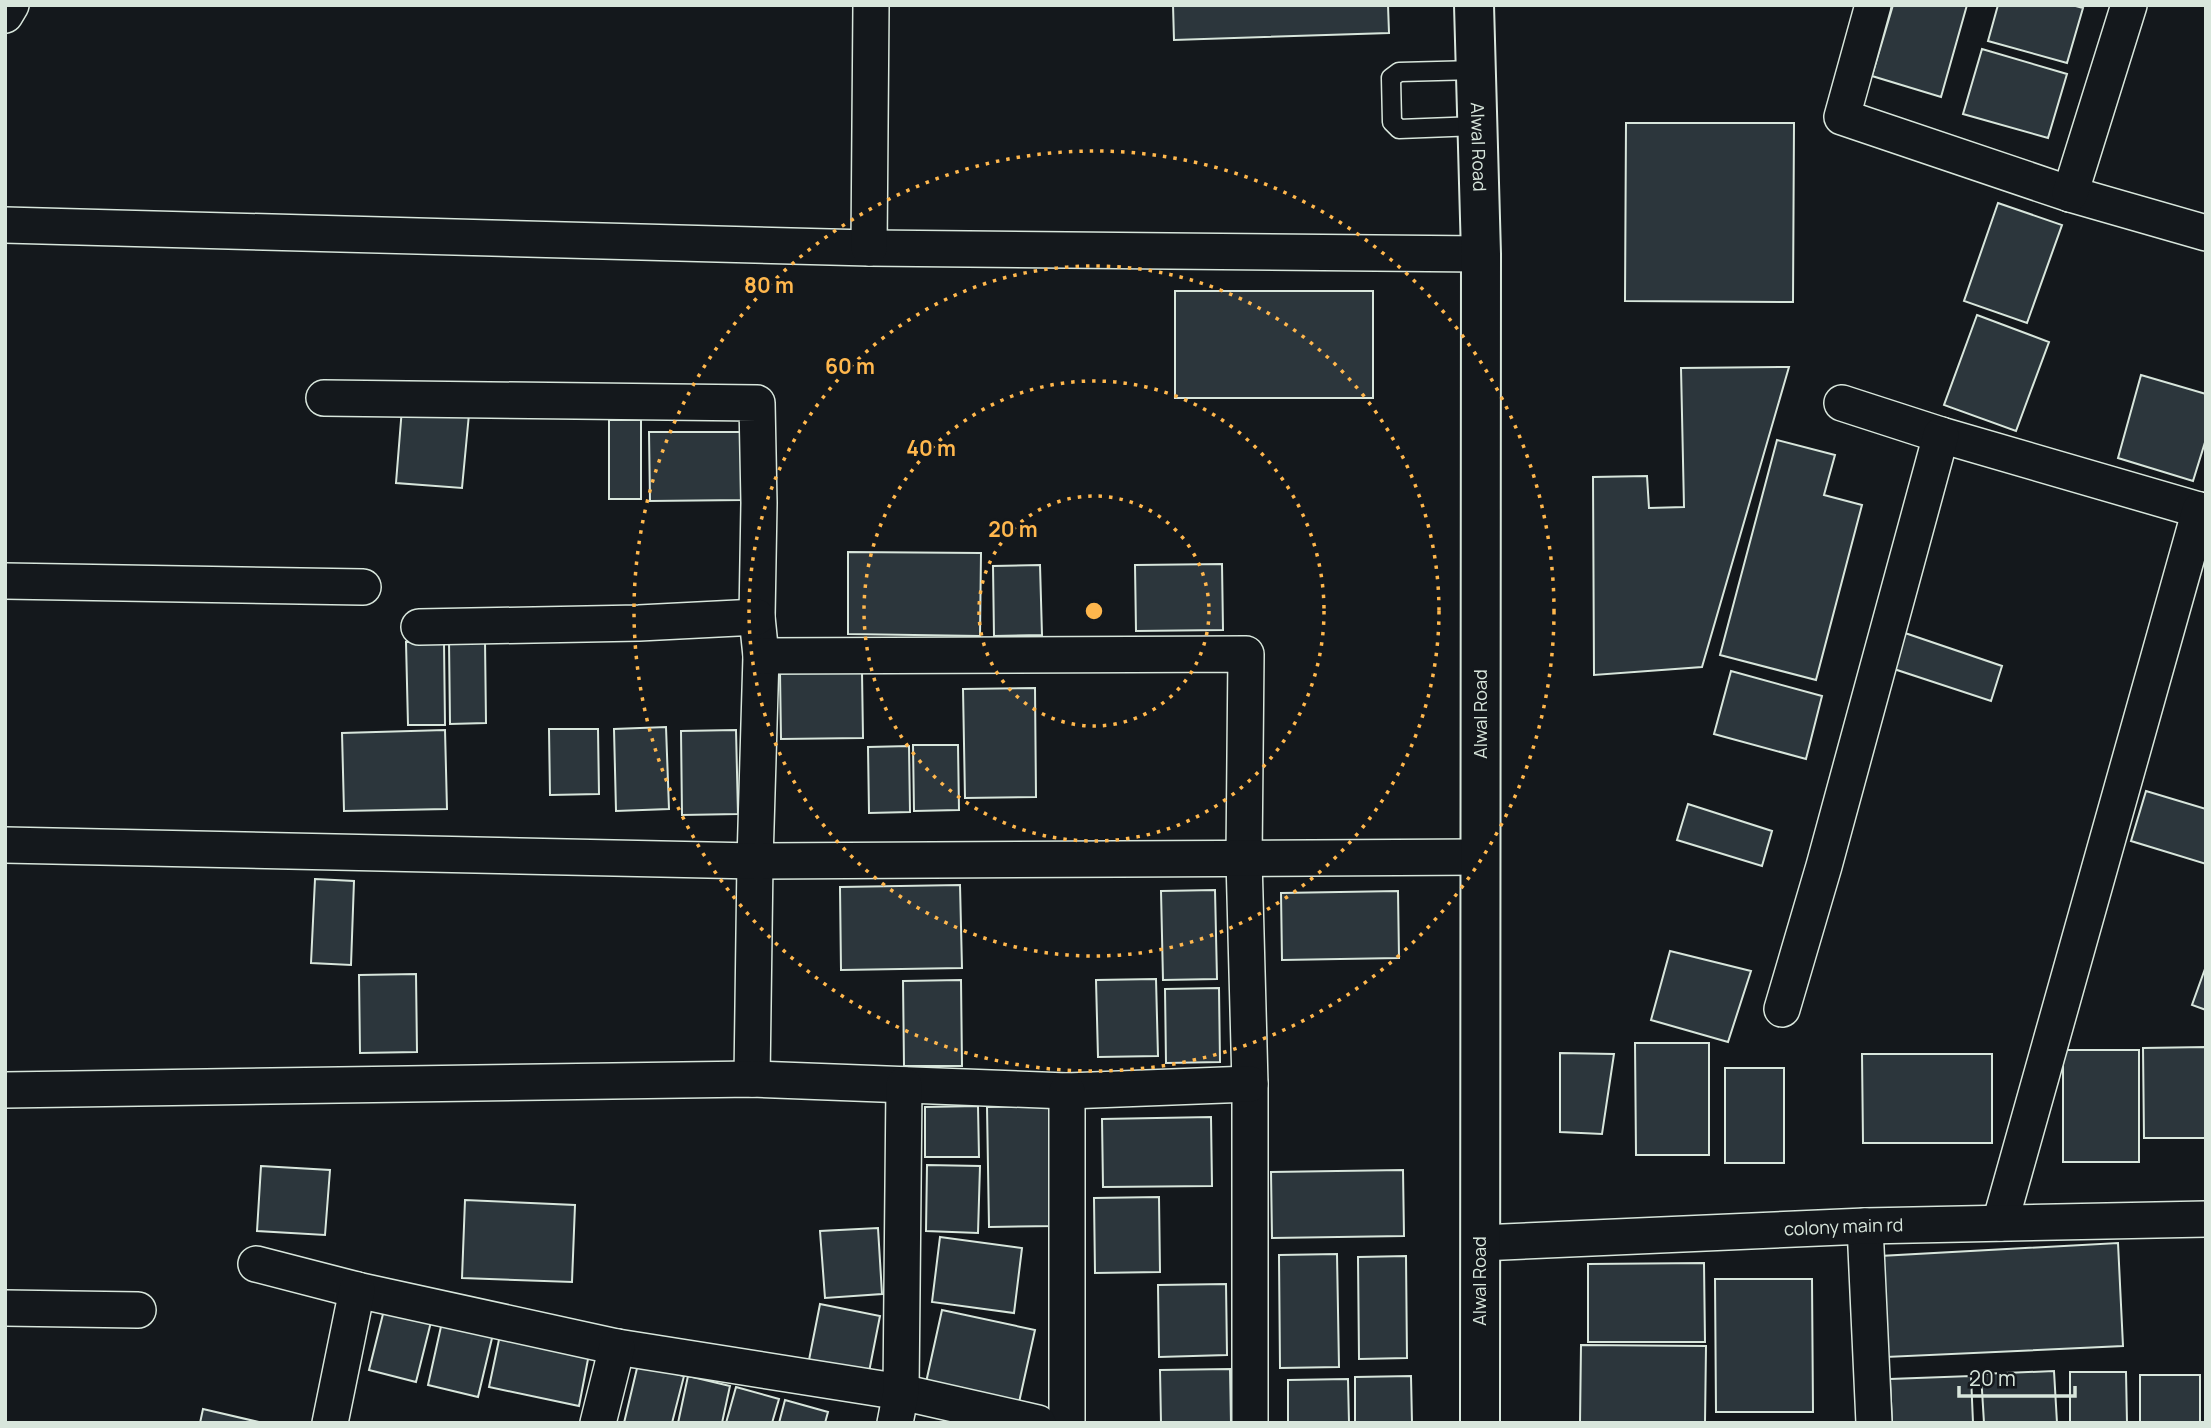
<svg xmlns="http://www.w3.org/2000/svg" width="2211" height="1428" font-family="Manrope,sans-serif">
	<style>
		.building { fill: #2c363c; stroke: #d8e6dc; stroke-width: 2 }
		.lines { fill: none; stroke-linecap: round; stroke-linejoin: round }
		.service-casing { stroke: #d8e6dc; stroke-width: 21 }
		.minor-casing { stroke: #d8e6dc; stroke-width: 38 }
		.secondary-casing { stroke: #d8e6dc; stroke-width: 42 }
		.service { stroke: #14181c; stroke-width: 18 }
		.minor { stroke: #14181c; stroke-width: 35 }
		.secondary { stroke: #14181c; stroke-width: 38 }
		.ring { fill: none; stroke: #ffb74d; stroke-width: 3.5; stroke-dasharray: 3.5 7 }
		.labels { text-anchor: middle; stroke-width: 5; stroke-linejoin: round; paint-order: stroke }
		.street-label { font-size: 18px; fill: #d8e6dc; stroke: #14181c }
		.centre { fill: #ffb74d; stroke: #14181c; stroke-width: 3.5 }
		.ring-label { font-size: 21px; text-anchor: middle; font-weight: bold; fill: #ffb74d; stroke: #14181c; stroke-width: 5; stroke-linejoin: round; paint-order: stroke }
	</style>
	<rect width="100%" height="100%" fill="#14181c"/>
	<path class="building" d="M1173,5H1388L1389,33L1174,40Z
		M1893,5H1967L1941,97L1872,76Z
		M1998,5H2072L2083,8L2067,63L1988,41Z
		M1982,49L2067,74L2048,138L1963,114Z
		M1626,123H1794L1793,302L1625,301Z
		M1998,203L2062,225L2027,323L1964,301Z
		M1175,291H1373V398H1175Z
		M1977,315L2049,342L2016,431L1944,405Z
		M1789,367L1702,667L1594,675L1593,477L1647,476L1649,508L1684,507L1681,368Z
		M2141,375L2206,394V439L2193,481L2118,458Z
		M402,408L469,414L462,488L396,483Z
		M609,420H641V499H609Z
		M649,432H742L743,500L650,501Z
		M1777,440L1835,455L1824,495L1862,505L1816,680L1720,655Z
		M848,552L981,553L980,636L848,634Z
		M1222,564L1223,630L1136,631L1135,565Z
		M1040,565L1042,635L994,636L993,566Z
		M1905,633L2002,666L1991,701L1894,669Z
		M449,640H485L486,723L450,724Z
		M406,642H444L445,725H408Z
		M1731,671L1822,696L1806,759L1714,734Z
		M862,672L863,738L781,739L780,673Z
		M1035,688L1036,797L965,798L963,689Z
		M666,727L669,809L616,811L614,729Z
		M549,729H598L599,794L550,795Z
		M445,730L447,809L344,811L342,733Z
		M736,730L738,814L682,815L681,731Z
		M913,745H958L959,810L914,811Z
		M909,746L910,812L869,813L868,747Z
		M2146,791L2206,809V864L2131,841Z
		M1688,804L1772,831L1762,866L1677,840Z
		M315,879L354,881L351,965L311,963Z
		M960,885L962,968L841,970L840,887Z
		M1215,890L1217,979L1163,980L1161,891Z
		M1398,891L1399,958L1282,960L1281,893Z
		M1670,951L1751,971L1728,1042L1651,1020Z
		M2206,966V1010L2192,1005Z
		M416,974L417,1052L360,1053L359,975Z
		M1156,979L1158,1056L1098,1057L1096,980Z
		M961,980L962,1066H904L903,981Z
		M1219,988L1220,1062L1166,1063L1165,989Z
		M1635,1043H1709V1155H1636Z
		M2206,1047V1138H2144L2143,1048Z
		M2063,1050H2139V1162H2063Z
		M1560,1053L1614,1054L1602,1134L1560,1132Z
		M1862,1054H1992V1143H1863Z
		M1725,1068H1784V1163H1725Z
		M978,1106L979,1157H925V1107Z
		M1054,1106L1055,1226L989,1227L987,1107Z
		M1211,1117L1212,1186L1103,1187L1102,1119Z
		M927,1165L980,1166L978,1233L926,1231Z
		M261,1166L330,1170L325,1235L257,1231Z
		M1403,1170L1404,1236L1272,1238L1271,1172Z
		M1159,1197L1160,1272L1095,1273L1094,1198Z
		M465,1200L575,1205L572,1282L462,1278Z
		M878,1228L882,1294L825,1298L820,1231Z
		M940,1237L1022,1248L1014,1313L932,1302Z
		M2118,1243L2123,1346L1886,1357L1880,1256Z
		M1337,1254L1339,1367L1280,1368L1279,1255Z
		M1406,1256L1407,1358L1359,1359L1358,1257Z
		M1704,1263L1705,1342H1588V1264Z
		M1715,1279H1812L1813,1412H1716Z
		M1226,1284L1227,1355L1159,1357L1158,1285Z
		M820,1304L880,1316L869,1372L809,1360Z
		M385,1306L432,1318L416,1382L369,1370Z
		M942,1310L1035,1330L1018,1407L925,1387Z
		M442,1322L493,1334L478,1397L428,1385Z
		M500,1335L589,1354L579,1406L489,1387Z
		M1581,1345L1706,1346L1705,1423H1580Z
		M638,1364L684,1376L672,1423H624Z
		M1230,1369L1231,1423H1161L1160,1370Z
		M2054,1371L2057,1423H1984L1981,1374Z
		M2070,1372H2126L2127,1423H2070Z
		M2140,1375H2200V1423H2140Z
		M688,1376L730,1386L722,1423H678Z
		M1411,1376L1412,1423H1355V1377Z
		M1971,1376L1973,1423H1892L1890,1379Z
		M1348,1379L1349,1423H1288V1380Z
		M736,1387L779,1399L772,1423H726Z
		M785,1400L828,1412L825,1423H779Z
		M203,1409L263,1423H200Z"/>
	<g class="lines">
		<g class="service-casing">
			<path id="service" d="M1476,70L1399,72L1391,78L1392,122L1399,129L1477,126"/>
		</g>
		<g class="minor-casing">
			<g id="minor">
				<path d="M1873,5L1842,117L2070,194L2206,233"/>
				<path d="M5,15L11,5"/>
				<path d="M2070,194L2129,5"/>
				<path d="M5,225L869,248L1481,254"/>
				<path d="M869,248L871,5"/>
				<path d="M324,398L757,403L759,503L757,617L761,656L755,861L752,1079"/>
				<path d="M1842,403L1941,435L2206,512"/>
				<path d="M5,581L363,587"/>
				<path d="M419,627L639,623L757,617"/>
				<path d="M761,656L1246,654L1244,859L1250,1084V1423"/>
				<path d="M5,845L755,861L1481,857"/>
				<path d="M1782,1009L1824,866L1941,435"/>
				<path d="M5,1090L752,1079L1067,1091L1250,1084"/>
				<path d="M1067,1091V1423"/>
				<path d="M2000,1223L2200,510"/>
				<path d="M1865,1226L1874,1423"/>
				<path id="s1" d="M1480,1243L1865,1226L2206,1219"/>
				<path d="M256,1264L357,1290L617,1347L901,1392L1038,1423"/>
				<path d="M5,1308L138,1310"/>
				<path d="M330,1423L357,1290"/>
				<path d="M598,1423L617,1347"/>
				<path d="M895,1423L901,1392L904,1085"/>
			</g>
		</g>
		<g class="secondary-casing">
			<g id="secondary">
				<path id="s2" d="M1474,5L1481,254L1480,1423"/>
			</g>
		</g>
		<use href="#service" class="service"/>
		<use href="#minor" class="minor"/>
		<use href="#secondary" class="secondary"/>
	</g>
	<g class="ring">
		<circle cx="1094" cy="611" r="115"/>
		<circle cx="1094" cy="611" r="230"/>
		<circle cx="1094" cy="611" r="345"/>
		<circle cx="1094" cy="611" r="460"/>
	</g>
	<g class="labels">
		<g class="street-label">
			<text dy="6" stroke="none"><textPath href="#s2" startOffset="142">Alwal Road</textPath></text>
			<text transform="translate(1481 714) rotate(-90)" y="6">Alwal Road</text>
			<text dy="6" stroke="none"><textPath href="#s1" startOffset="364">colony main rd</textPath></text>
			<text transform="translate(1480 1281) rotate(-90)" y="6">Alwal Road</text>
		</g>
	</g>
	<circle cx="1094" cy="611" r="10" class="centre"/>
	<g class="ring-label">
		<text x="769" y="293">80 m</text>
		<text x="850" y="374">60 m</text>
		<text x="931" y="456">40 m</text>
		<text x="1013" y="537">20 m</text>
	</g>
	<rect width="2211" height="1428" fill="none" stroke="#d8e6dc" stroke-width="14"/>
	<path d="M1959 1386v10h116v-10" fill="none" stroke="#d8e6dc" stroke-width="3.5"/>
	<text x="1969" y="1386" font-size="21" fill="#d8e6dc" stroke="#14181c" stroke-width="5" paint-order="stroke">20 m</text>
</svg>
